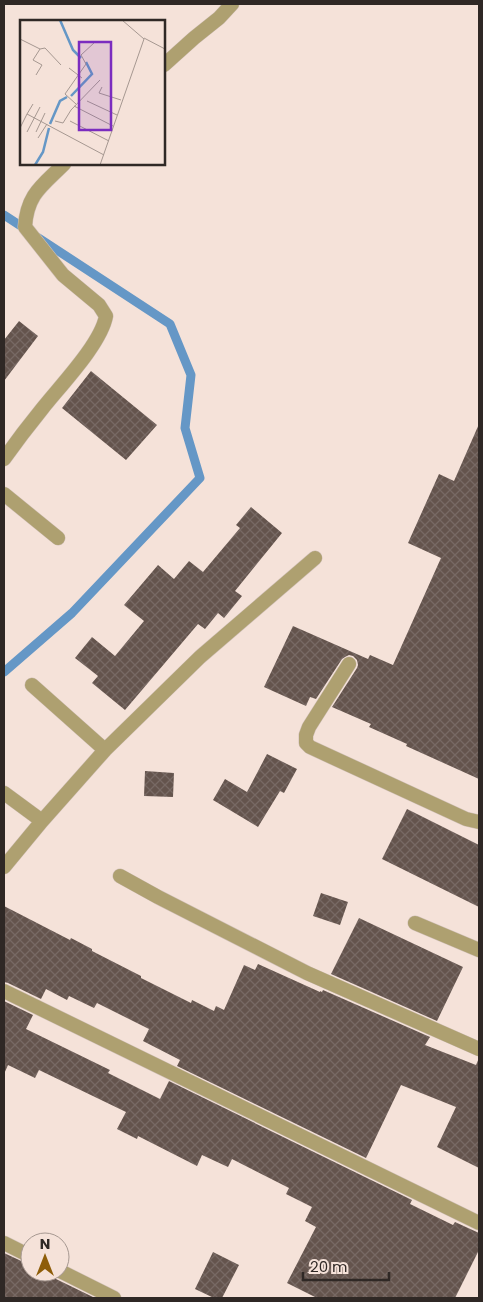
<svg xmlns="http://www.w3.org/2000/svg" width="483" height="1302" font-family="Poppins,sans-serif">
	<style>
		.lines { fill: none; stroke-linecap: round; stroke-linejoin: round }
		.stream { stroke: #6597c6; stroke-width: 9 }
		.building { fill: url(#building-cross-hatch) }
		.service-casing { stroke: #d1c1b9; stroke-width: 15 }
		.minor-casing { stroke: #d1c1b9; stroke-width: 15 }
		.service { stroke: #aea070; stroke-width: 14 }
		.minor { stroke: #aea070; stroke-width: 14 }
		.inset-river { fill: none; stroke: #6597c6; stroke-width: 2.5 }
		.inset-road { fill: none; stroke: #a69891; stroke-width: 1 }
		.view { fill: #7b2cbf; fill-opacity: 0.15; stroke: #7b2cbf; stroke-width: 2.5 }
		.inset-edge { fill: none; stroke: #2f2825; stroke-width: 2.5 }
	</style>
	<defs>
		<pattern id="building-cross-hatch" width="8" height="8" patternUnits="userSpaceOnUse" patternTransform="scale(1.25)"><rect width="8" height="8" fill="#64544d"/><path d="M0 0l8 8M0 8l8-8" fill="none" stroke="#776964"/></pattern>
	</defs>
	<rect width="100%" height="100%" fill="#f5e2d9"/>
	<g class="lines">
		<path class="stream" d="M4,215L27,230
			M4,672L72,613L200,478L185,428L191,375L170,324L37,237"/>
	</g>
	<path class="building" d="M19,321L38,336L4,381V340Z
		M91,371L157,425L126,460L62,408Z
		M479,424V779L406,746L407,744L369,727L371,724L332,707L357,668L358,665L357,660L353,656L349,655L345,657L342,659L316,699L310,697L306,706L264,687L293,626L368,659L370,655L393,665L441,558L408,543L439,474L454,481Z
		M251,507L282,533L235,591L242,596L224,618L218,613L205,629L198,624L125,710L92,683L98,676L75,658L92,637L115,656L144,621L124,605L158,565L174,579L189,561L203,572L240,528L236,525Z
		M267,754L297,769L284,793L280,791L258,827L213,800L225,779L247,792Z
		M145,771L174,773L173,797L144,796Z
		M407,809L479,845V907L382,859Z
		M321,893L348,902L340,925L313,916Z
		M4,906L70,940L71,938L92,949V951L141,976V978L191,1003L192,1000L214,1011L216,1006L224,1010L244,965L255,970L258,964L320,992V991L322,992L323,990L430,1037L425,1045L476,1065L479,1058V1168L437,1147L456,1107L401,1085L366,1158L177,1066L180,1060L143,1041L149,1029L97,1003L94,1008L69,996L67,1000L46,989L41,999L8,983L4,982Z
		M359,918L463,967L437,1021L331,974Z
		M4,1001L33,1015L26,1029L110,1070L108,1073L160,1099L169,1081L412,1200L410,1204L453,1225L455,1222L479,1233V1250L455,1298H317L287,1283L316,1227L305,1221L312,1207L286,1194L289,1188L232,1159L228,1167L202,1155L197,1166L138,1136L137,1139L117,1129L126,1112L39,1070L35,1078L8,1065L4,1074Z
		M213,1252L239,1265L222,1298H214L195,1289Z
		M4,1253L30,1265V1272H50L56,1279L95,1298H4Z"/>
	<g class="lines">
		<g class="service-casing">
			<path id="service" d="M349,664L309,727L306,735V743L310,747L466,819L479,822
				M415,923L479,950"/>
		</g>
		<g class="minor-casing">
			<path id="minor" d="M164,65L194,38L219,18L232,4
				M4,459C16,442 29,425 42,409C60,386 101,344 106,316L99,305L63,275L25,227C27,194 42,186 64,164
				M4,494L58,538
				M32,685L105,750
				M4,793L42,821
				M4,867L42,821L105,750L200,657L315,558
				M120,876L158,897L307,973L479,1049
				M4,991L479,1223
				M4,1243L30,1256
				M60,1271L114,1298"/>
		</g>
		<use href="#service" class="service"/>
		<use href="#minor" class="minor"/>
	</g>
	<g transform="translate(20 20)">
		<rect width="145" height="145" fill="#f5e2d9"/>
		<path class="inset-river" d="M40,0L53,30L61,38M51,76L72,54L66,42M30,104L40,81L47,77M15,145L23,132L29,108"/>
		<path class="inset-road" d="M124,18L145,29M0,19L20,29L13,40L22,45L16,55M20,29L25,28L41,45M49,48L62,58M82,67L79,73L101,80M67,81L97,95M13,84L7,94L84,135M56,84L45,74L66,44L61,35L75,22M54,86L93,106M35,101L43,103L51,90L80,60M50,101L89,121M0,108L7,94M7,112L20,87M16,112L25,93M18,118L27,104M80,145L124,19L102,0"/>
		<path class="view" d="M59,22H91V110H59Z"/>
		<rect width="145" height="145" class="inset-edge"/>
	</g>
	<rect width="483" height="1302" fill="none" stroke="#2f2825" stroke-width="10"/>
	<g transform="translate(45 1257)"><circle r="24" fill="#f5e2d9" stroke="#a69891"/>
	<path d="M0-4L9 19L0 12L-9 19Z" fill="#8e5d09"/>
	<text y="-8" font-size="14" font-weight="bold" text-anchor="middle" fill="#2f2825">N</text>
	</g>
	<path d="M303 1272v8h86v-8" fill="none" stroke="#2f2825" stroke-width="2.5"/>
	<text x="310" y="1272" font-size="15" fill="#2f2825" stroke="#f5e2d9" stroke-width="4" paint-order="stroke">20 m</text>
</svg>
